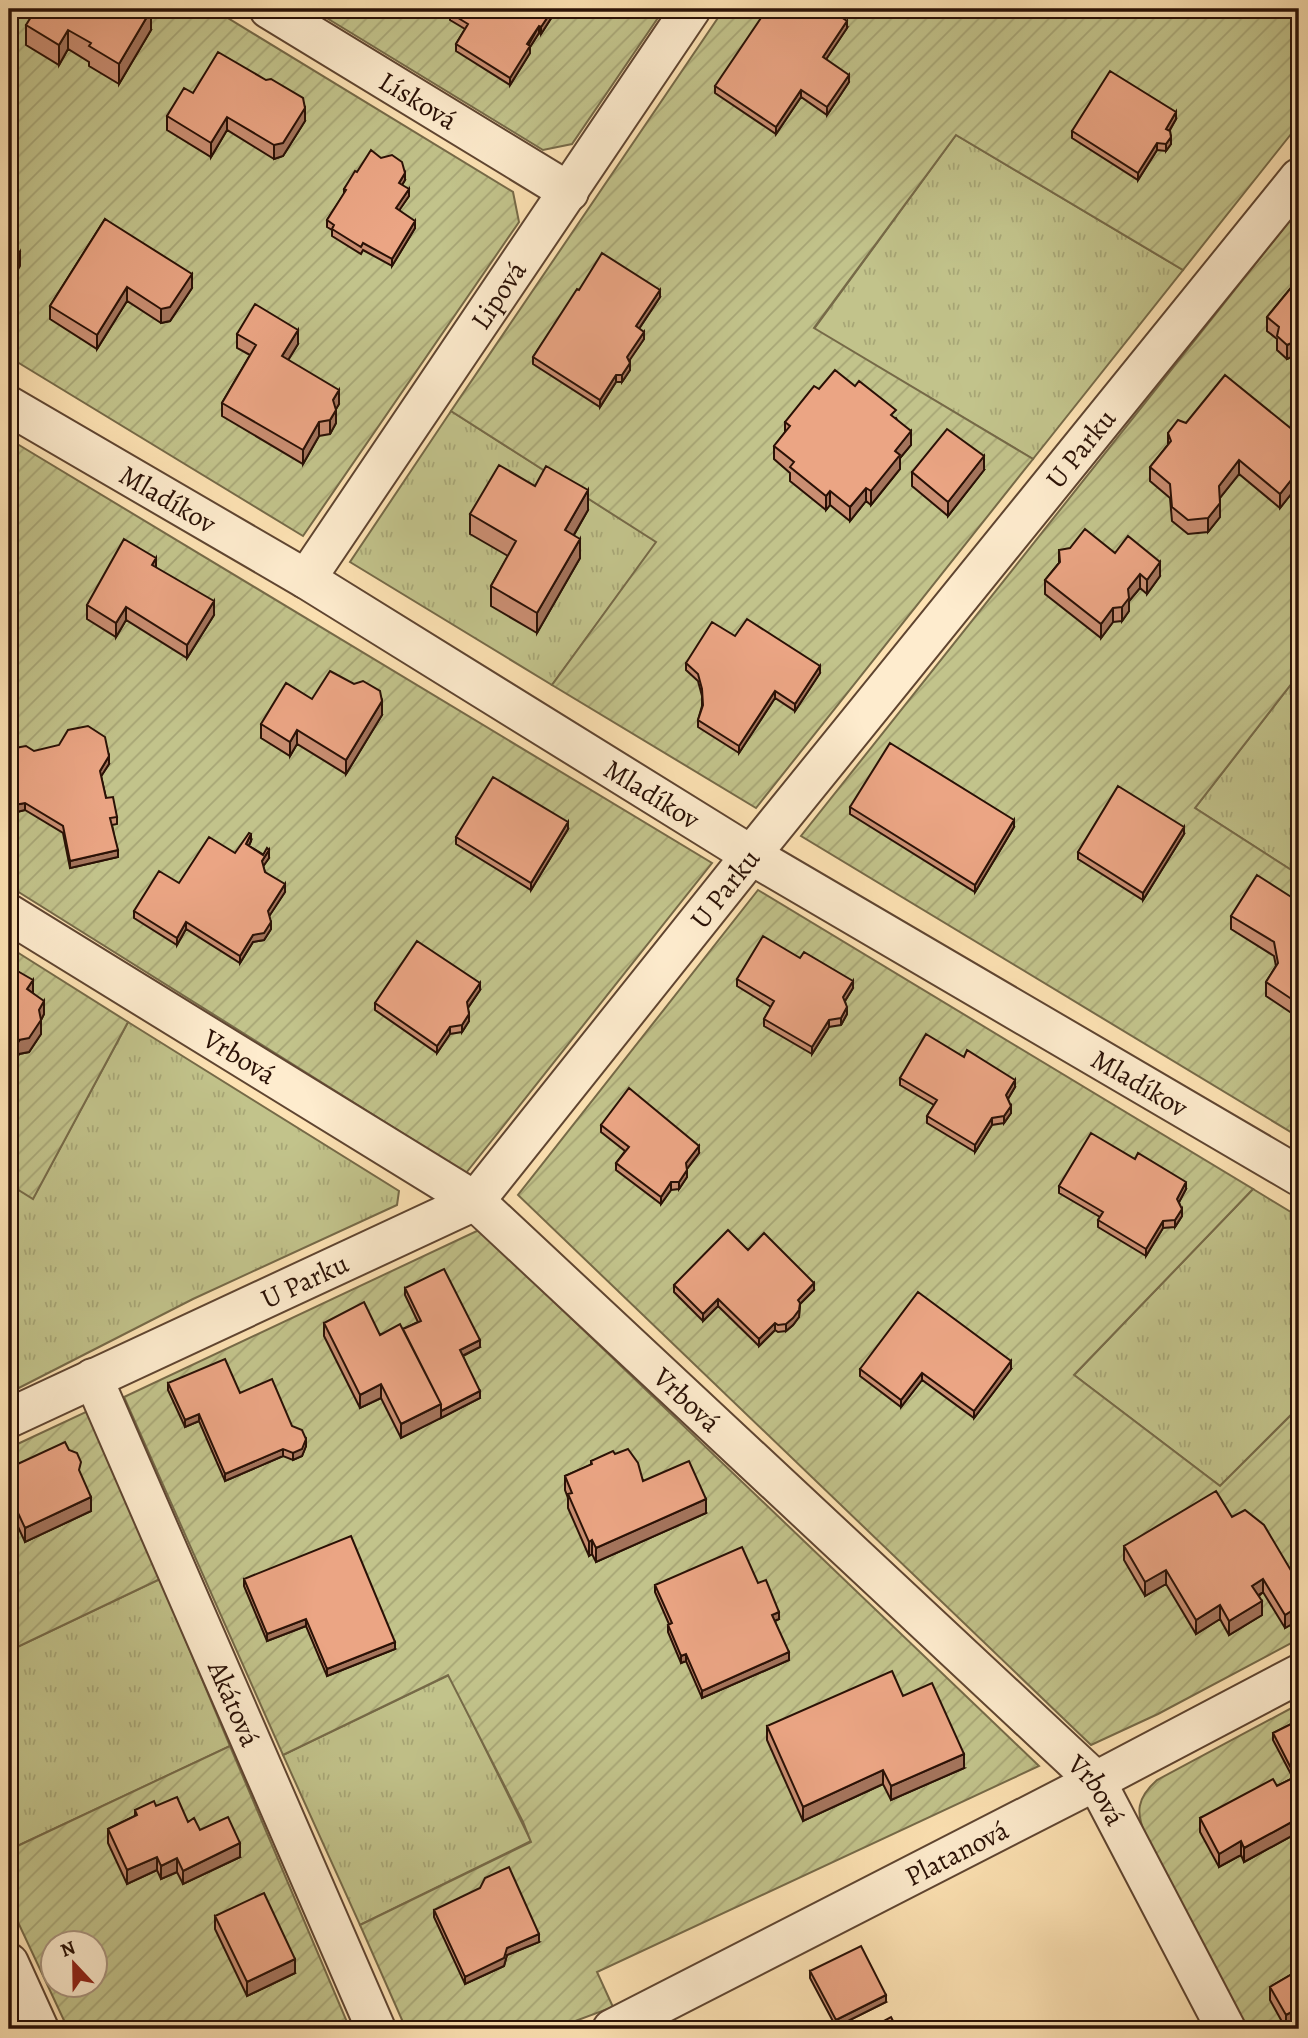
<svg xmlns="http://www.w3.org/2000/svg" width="1308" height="2038" font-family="Alegreya,serif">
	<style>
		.grass { fill: url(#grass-tufts); stroke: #766a48; stroke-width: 2 }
		.garden { fill: url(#garden-furrows); stroke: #766a48; stroke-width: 2; fill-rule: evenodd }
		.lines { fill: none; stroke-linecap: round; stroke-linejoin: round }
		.minor-casing { stroke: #5f4531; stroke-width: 42 }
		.minor { stroke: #feecce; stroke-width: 38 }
		.wall { fill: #ca8e72; stroke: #2a1106; stroke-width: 2 }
		.shaded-wall { fill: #a4745c; stroke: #2a1106; stroke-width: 2 }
		.building { fill: #eba584; stroke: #2a1106; stroke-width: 2 }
		.labels { text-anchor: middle; stroke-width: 7; stroke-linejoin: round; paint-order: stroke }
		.street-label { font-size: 28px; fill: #2a1106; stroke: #feecce }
	</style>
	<defs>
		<pattern id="grass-tufts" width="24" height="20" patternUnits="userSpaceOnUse" patternTransform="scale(1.75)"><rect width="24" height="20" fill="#c2c38b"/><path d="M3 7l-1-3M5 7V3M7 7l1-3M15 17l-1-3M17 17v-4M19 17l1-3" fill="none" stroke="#a7a676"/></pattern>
		<pattern id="garden-furrows" width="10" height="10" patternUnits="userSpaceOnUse" patternTransform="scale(1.75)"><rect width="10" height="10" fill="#c2c38b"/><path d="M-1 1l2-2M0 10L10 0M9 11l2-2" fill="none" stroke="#a7a676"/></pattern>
	</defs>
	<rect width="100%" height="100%" fill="#fde2b3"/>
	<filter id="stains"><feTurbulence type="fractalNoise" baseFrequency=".00286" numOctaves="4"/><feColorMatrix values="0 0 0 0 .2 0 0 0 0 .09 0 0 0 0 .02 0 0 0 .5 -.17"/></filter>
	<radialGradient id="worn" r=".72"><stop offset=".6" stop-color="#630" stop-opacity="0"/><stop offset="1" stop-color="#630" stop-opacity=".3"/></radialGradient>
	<path class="grass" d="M956,135L1183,270L1033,459L814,329Z
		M451,411L657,542L552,685L350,562Z
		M1299,674V875L1195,808Z
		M128,1022L399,1191L397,1205L193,1299L9,1393V1184L33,1198Z
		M1253,1189L1299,1217V1407L1220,1486L1074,1375Z
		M160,1579L230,1746L9,1850V1651Z
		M449,1675L531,1841L360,1925L283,1755Z"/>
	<path class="garden" d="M9,9H213L513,192L519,222L303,536L9,357Z
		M312,9H664L572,144L543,150Z
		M724,9H1299V124L1183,270L956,135L814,328L1033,459L756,808L552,685L656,542L451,411Z
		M1299,209V674L1195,808L1299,875V1137L801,836Z
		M9,439L712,863L466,1173L9,886Z
		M758,890L1253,1189L1074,1375L1220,1486L1299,1407V1639L1158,1714L1091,1745L518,1195Z
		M9,947L128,1022L33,1199L9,1184Z
		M479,1230L1039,1766L597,1972L613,2007L554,2029H406L360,1925L531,1842L523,1822L448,1675L283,1755L124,1397Z
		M90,1410L160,1579L9,1651V1448Z
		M1299,1704V2029H1246L1146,1836C1135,1812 1137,1798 1157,1780Z
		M230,1746L350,2029H68L9,1903V1850ZM52,1944H94V1986H52Z"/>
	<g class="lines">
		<g class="minor-casing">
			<g id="minor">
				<path id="s1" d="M269,9L569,192"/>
				<path id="s2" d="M9,406L306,579L751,855L1299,1176"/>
				<path id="s3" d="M306,579L691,9"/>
				<path id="s4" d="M9,914L475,1201L1096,1781L1226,2029"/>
				<path id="s5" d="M93,1378L376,2029"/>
				<path id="s6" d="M9,1418L475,1201L751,855L1299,178"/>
				<path d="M9,1963L39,2029"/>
				<path id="s7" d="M612,2029L1096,1781L1299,1674"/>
			</g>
		</g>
		<use href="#minor" class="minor"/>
	</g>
	<path class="wall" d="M557,9L541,34L539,33L530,47V53L510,85L456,51V44L465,29L450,20V13Z
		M26,25L151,30L119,84L89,66V62L68,49L59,65L26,45Z
		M847,28L826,59L849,82L827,115L801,97L776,134L715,93V86Z
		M193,93L305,121L283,156L274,159L227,130L211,157L167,130V116Z
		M1176,119L1170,130L1171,144L1166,151L1157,150L1138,180L1072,138V131Z
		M357,172L405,180L402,185L409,196L399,210L415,228L392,266L363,250L361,254L332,236V230L327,227V220L344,194V189Z
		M105,219L192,288L170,321L161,323L127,301L97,349L50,319V306Z
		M1299,278V358L1296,355L1287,359L1277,350V339L1267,331V317Z
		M579,290L660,297L639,329L644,339L629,360L630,370L622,382H616L600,407L533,364V357Z
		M237,334L298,344L288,360L339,404L336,409V423L330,434L319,436L303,464L222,416V403L250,355L237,348Z
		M896,418L911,445L900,458V469L871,505L866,501L850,521L830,505L826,510L790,481V473L774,459V446L785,432V422Z
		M1186,423L1299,435V484L1280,508L1239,474L1220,498V517L1208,532L1188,534L1172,521L1170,498L1150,481V467L1168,445V433Z
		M984,470L948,516L912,486V472Z
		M535,486L588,510L574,535L580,558L537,633L491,606V586L508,556L470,534V514Z
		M1059,550L1115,553L1160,576L1147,594L1140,588L1129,601V611L1122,621L1113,622L1101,638L1045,594V580L1059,563Z
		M156,568L214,615L187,658L126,620L116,637L87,619V605Z
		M735,636L820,673L795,711L775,698L739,753L698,727V720L702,706V696L698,681L686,670V663Z
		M312,699L382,715L346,774L297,744L290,756L261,738V724Z
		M34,751L109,764L101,776L106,798L117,817V824L112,825L118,857L70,868L63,833L25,810L9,814V757Z
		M850,807L1014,827L975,892L850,814Z
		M568,829L531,890L456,844V837Z
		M1184,834L1143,900L1078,859V852Z
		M251,841L249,846L269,858L263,866L265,872L285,892L269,916L271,929L264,940L253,942L240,963L186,929L177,945L134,918V911L179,883L235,853Z
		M1299,902V1018L1266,996V982L1276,966L1274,956L1231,929V916Z
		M800,958L853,988L845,1001L847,1014L841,1025L829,1027L812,1054L764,1026V1019L771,1007L737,986V979Z
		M9,977L33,993L44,1014L41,1020V1034L29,1052L19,1054L14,1063L9,1060Z
		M480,990L468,1008L469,1021L462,1032L450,1034L437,1053L375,1010V1003Z
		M900,1078L1015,1087L1008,1099L1011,1113L1004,1123L992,1125L975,1152L927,1123V1116L934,1105L900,1085Z
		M601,1125L699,1153L687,1169V1177L679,1189L671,1190L661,1204L616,1170V1163L625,1151L601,1132Z
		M1059,1186L1186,1189L1179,1202L1182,1216L1175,1227L1163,1228L1146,1256L1098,1227V1220L1100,1217L1059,1193Z
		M748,1250L814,1290L800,1304L799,1317L793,1325L786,1331L778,1332L775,1330L759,1346L718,1306L703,1321L674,1292V1285Z
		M405,1288L480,1347L463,1356L480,1398L401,1438L381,1398L360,1408L324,1336V1323L380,1335L403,1329L418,1322L405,1295Z
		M860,1369H1011L974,1418L922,1380L901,1407L860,1376Z
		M168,1383L292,1426L306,1446L302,1456L293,1460L283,1456L225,1481L199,1421L185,1427L168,1390Z
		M615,1454L643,1481L706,1513L596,1562L592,1554L589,1556L568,1508V1498L565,1490V1476L591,1465V1461Z
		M9,1468L81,1476L91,1511L25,1542L13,1516Z
		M1232,1517L1299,1584V1620L1285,1628L1263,1592L1259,1596L1262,1615L1229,1635L1220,1619L1196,1634L1166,1584L1145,1596L1124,1560V1546Z
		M244,1579L395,1649L327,1676L306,1626L267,1641L244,1586Z
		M758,1583L779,1619L775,1621L789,1660L702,1698L686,1661L681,1663L668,1632V1625L669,1624L655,1592V1585Z
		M1299,1720V1832L1244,1862L1241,1855L1219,1867L1200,1832V1818L1277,1786L1293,1778L1273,1740V1733Z
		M767,1726L964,1768L891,1800L883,1784L803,1821L767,1740Z
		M156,1806L188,1822L240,1857L183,1884L177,1872L161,1879L157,1870L127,1884L108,1843V1829L135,1816V1810Z
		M434,1910L539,1942L507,1955L504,1966L465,1984L434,1917Z
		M215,1916L295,1973L247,1996L215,1929Z
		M1299,1970V2022L1286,2029L1270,2000V1987Z
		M810,1971L886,2002L836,2027L810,1978Z"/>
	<path class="shaded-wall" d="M553,9H557L541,34V27Z
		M1218,9H1229L1218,13Z
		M151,10V30L119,84V64Z
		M847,21V28L823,64V57Z
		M539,26V33L530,47V53L510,85V78Z
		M68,30V49L59,65V45Z
		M849,75V82L827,115V107Z
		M801,90V97L776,134V127Z
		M305,108V121L283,156L274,159V145Z
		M1176,112V119L1166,136V129Z
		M227,117V130L211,157V143Z
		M1171,137V144L1166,151V144Z
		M1157,143V150L1138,180V173Z
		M405,173V180L399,190V183Z
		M409,189V196L396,215V208Z
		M415,221V228L392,266V259Z
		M20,252V266L9,284V271Z
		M192,274V288L170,321L161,323V309Z
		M127,287V301L97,349V335Z
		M660,290V297L636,333V326Z
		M298,330V344L282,370V356Z
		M644,332V339L627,364V357Z
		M1296,341V355L1287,359V345Z
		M630,363V370L622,382V375Z
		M616,375V382L600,407V400Z
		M339,390V404L333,414V400Z
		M336,410V423L330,434V420Z
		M319,422V436L303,464V450Z
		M911,431V445L900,458V469L871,505V491L895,451Z
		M984,456V470L948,516V502Z
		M1239,460V474L1219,499V486Z
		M1299,470V484L1280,508V494Z
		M11,476V489L9,493V479Z
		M866,488V501L850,521V507Z
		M588,490V510L565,550V530Z
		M830,491V505L826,510V496Z
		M1220,503V517L1208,532V518Z
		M580,539V558L537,633V613Z
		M156,558V572L152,565Z
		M1160,562V576L1147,594V580Z
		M1140,574V588L1129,601V611L1122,621V607L1128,589Z
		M214,601V615L187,658V645Z
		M126,607V620L116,637V623Z
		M1113,608V622L1101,638V624Z
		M820,666V673L795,711V704Z
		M775,691V698L739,753V746Z
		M382,701V715L346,774V760Z
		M297,730V744L290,756V742Z
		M109,756V764L100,778V771Z
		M25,803V810L9,814V806Z
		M1014,820V827L975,892V885Z
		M568,822V829L531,890V883Z
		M1184,827V834L1143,900V893Z
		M251,834V841L246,851V844Z
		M118,850V857L70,868V861Z
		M269,850V858L262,868V861Z
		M285,884V892L268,918V911Z
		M186,922V929L177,945V938Z
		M271,922V929L264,940L253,942L240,963V956L253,935Z
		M33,980V993L27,989Z
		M853,981V988L843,1004V997Z
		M480,983V990L467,1009V1002Z
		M44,1001V1014L41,1020V1034L29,1052L19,1054L14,1063V1049Z
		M847,1007V1014L841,1025V1018Z
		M469,1014V1021L462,1032V1025Z
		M829,1020V1027L812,1054V1047Z
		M450,1027V1034L437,1053V1046Z
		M1015,1080V1087L1006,1102V1095Z
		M1011,1106V1113L1004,1123V1116Z
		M992,1118V1125L975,1152V1145Z
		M699,1146V1153L686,1170V1163Z
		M687,1170V1177L679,1189V1182Z
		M671,1182V1190L661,1204V1197Z
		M1186,1182V1189L1177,1206V1199Z
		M1182,1209V1216L1175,1227V1220Z
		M1163,1221V1228L1146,1256V1249Z
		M814,1283V1290L800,1304L799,1317L793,1325L786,1331V1324L798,1300Z
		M718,1299V1306L703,1321V1314Z
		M775,1323V1330L759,1346V1339Z
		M480,1340V1347L460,1357V1350Z
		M1011,1361V1369L974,1418V1411Z
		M922,1373V1380L901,1407V1400Z
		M381,1384V1398L360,1408V1395Z
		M480,1391V1398L441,1418V1411Z
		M441,1404V1418L401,1438V1424Z
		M199,1414V1421L185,1427V1420Z
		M306,1439V1446L302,1456L293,1460V1453Z
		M283,1449V1456L225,1481V1474Z
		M91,1497V1511L25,1542V1528Z
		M706,1499V1513L596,1562V1548Z
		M13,1502V1516L9,1518V1504Z
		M592,1540V1554L589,1556V1542Z
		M1166,1570V1584L1145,1596V1582Z
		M1263,1579V1592L1252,1599V1586Z
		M1262,1601V1615L1229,1635V1621Z
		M1220,1605V1619L1196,1634V1620Z
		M1299,1606V1620L1285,1628V1615Z
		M779,1612V1619L772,1622V1615Z
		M306,1619V1626L267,1641V1634Z
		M395,1642V1649L327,1676V1669Z
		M789,1652V1660L702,1698V1691Z
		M686,1654V1661L681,1663V1656Z
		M964,1754V1768L891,1800V1786Z
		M883,1770V1784L803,1821V1807Z
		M1299,1818V1832L1244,1862V1848Z
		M1241,1841V1855L1219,1867V1854Z
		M240,1843V1857L183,1884V1871Z
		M157,1857V1870L127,1884V1870Z
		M177,1858V1872L161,1879V1866Z
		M539,1934V1942L507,1955L504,1966L465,1984V1977L507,1948Z
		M295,1959V1973L247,1996V1982Z
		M886,1995V2002L836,2027V2020Z
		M1299,2008V2022L1286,2029V2015Z"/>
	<path class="building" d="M36,9H148L151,10L119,64L89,46L91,43L68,30L59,45L26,25Z
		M453,9H553L541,27L539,26L527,44L530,46L510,78L456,44L468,24L450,13Z
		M767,9H829L847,21L823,57L849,75L827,107L801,90L776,127L715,86Z
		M218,52L266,80L271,79L303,98L305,108L283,143L274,145L227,117L211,143L167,116L184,88L193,93Z
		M1110,71L1176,112L1166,129L1170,131L1171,137L1166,144L1157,143L1138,173L1072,131Z
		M371,150L381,158L392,155L402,162L405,173L399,183L409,189L396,208L415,221L392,259L363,243L361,247L332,229L334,225L327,220L346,190L344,189L355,171L357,172Z
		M105,219L192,274L170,307L161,309L127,287L97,335L50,306Z
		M9,245L20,252L9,271Z
		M602,253L660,290L636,326L644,332L627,357L630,363L622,375H616L600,400L533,357L577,289L579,290Z
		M1299,278V344L1296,341L1287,345L1277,336L1279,327L1267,317Z
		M255,304L298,330L282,356L339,390L333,400L336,410L330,420L319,422L303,450L222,403L256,345L237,334Z
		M835,370L855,386L859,381L896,410L891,415L911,431L895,451L900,455L871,491L866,488L850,507L830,491L826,496L790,467L794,462L774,446L790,426L785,422L814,386L819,389Z
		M1225,375L1299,435V470L1280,494L1239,460L1219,486L1220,503L1208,518L1188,520L1172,507L1170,484L1150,467L1171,441L1168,433L1178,420L1186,423Z
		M947,429L984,456L948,502L912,472Z
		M499,465L535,486L546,466L588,490L565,530L580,539L537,613L491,586L516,541L470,514Z
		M1085,529L1115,553L1128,536L1160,562L1147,580L1140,574L1128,589L1129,598L1122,607L1113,608L1101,624L1045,580L1060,562L1059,550L1070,548Z
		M124,539L156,558L152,565L214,601L187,645L126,607L116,623L87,605Z
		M747,619L820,666L795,704L775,691L739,746L698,720L703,705L702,689L698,674L686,663L712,622L735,636Z
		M330,671L354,684L363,681L380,691L382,701L346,760L297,730L290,742L261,724L286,683L312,699Z
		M88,726L105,737L109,756L100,771L106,798L113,797L117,817L110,818L118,850L70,861L63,826L25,803L9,806V757H10L15,748L26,746L34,751L59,745L68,730Z
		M890,743L1014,820L975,885L850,807Z
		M493,777L568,822L531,883L456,837Z
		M1118,786L1184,827L1143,893L1078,852Z
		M249,833L251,834L246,844L263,855L267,848L269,850L262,861L265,872L285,884L268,911L271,922L264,933L253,935L240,956L186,922L177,938L134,911L159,871L179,883L209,837L235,853Z
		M1257,875L1299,902V1004L1266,982L1278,963L1274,942L1231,916Z
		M763,936L800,958L804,952L853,981L843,997L847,1007L841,1018L829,1020L812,1047L764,1019L774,1001L737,979Z
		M417,941L480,983L467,1002L469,1014L462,1025L450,1027L437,1046L375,1003Z
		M14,969L33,980L27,989L44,1001L39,1010L41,1020L29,1038L19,1040L14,1049L9,1046V977Z
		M926,1034L964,1057L967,1050L1015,1080L1006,1095L1011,1106L1004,1116L992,1118L975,1145L927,1116L937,1100L900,1078Z
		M629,1088L699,1146L686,1163L687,1170L679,1182H671L661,1197L616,1163L629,1147L601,1125Z
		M1091,1133L1135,1159L1138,1153L1186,1182L1177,1199L1182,1209L1175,1220L1163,1221L1146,1249L1098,1220L1103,1212L1059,1186Z
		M728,1230L748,1250L764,1233L814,1283L798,1300L800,1303L799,1310L793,1318L786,1324L778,1325L775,1323L759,1339L718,1299L703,1314L674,1285Z
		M444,1269L480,1340L460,1350L480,1391L441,1411V1404L403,1329L421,1321L405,1288Z
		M918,1292L1011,1361L974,1411L922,1373L901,1400L860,1369Z
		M364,1302L380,1335L400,1324L441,1404L401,1424L381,1384L360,1395L324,1323Z
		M225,1359L240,1393L272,1379L292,1426L302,1430L306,1439L302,1449L293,1453L283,1449L225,1474L199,1414L185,1420L168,1383Z
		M65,1442L69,1450L77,1453L81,1462L79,1470L91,1497L25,1528L13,1502L9,1504V1468Z
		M628,1449L638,1463L643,1481L689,1461L706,1499L596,1548L592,1540L589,1542L568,1494L572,1493L565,1476L592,1464L591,1461L613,1451L615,1454Z
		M1216,1491L1232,1517L1245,1510L1264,1525L1299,1584V1606L1285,1615L1263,1579L1252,1586L1262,1601L1229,1621L1220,1605L1196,1620L1166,1570L1145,1582L1124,1546Z
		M351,1536L395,1642L327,1669L306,1619L267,1634L244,1579Z
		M742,1547L758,1583L766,1580L779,1612L772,1615L789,1652L702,1691L686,1654L681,1656L668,1625L672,1623L655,1585Z
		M892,1671L903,1696L932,1683L964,1754L891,1786L883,1770L803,1807L767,1726Z
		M1299,1720V1771L1294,1774L1273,1733Z
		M1299,1775V1818L1244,1848L1241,1841L1219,1854L1200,1818L1273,1779L1277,1786Z
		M177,1797L188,1822L194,1818L200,1830L228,1817L240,1843L183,1871L177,1858L161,1866L157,1857L127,1870L108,1829L137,1815L135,1810L154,1801L156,1806Z
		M509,1867L539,1934L507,1948L504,1958L465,1977L434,1910L480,1888L485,1878Z
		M264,1893L295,1959L247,1982L215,1916Z
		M861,1946L886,1995L836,2020L810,1971Z
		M1299,1970V2008L1286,2015L1270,1987Z
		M891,2017L897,2029H869Z"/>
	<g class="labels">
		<g class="street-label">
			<text dy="10" stroke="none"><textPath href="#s1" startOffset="175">Lísková</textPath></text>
			<text dy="10" stroke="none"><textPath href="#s3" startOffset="343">Lipová</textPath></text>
			<text dy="10" stroke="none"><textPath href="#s6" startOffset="1480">U Parku</textPath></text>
			<text dy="10" stroke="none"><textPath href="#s2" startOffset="184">Mladíkov</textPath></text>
			<text dy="10" stroke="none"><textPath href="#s2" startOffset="751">Mladíkov</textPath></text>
			<text dy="10" stroke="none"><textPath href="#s6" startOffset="914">U Parku</textPath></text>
			<text dy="10" stroke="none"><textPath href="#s4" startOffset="271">Vrbová</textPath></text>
			<text dy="10" stroke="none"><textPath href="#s2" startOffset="1318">Mladíkov</textPath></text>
			<text dy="10" stroke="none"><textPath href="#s6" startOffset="326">U Parku</textPath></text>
			<text dy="10" stroke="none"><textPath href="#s4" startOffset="838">Vrbová</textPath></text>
			<text dy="10" stroke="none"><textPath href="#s5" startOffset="355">Akátová</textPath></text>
			<text dy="10" stroke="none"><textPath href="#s4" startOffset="1405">Vrbová</textPath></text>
			<text dy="10" stroke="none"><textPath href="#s7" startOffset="387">Platanová</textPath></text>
		</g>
	</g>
	<rect width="1308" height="2038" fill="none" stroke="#fde2b3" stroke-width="35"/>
	<rect x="10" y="10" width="1287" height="2017" fill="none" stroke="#2a1106" stroke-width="3.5"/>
	<rect x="18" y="18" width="1273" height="2003" fill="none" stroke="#2a1106" stroke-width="2"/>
	<g transform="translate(74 1964) rotate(338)"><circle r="33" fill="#feecce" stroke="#a9947e" stroke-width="2"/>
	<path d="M0-5L12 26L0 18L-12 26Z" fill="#8f2418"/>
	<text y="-10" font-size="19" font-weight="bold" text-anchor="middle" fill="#2a1106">N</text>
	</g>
	<rect width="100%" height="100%" filter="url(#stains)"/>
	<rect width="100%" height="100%" fill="url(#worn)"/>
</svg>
